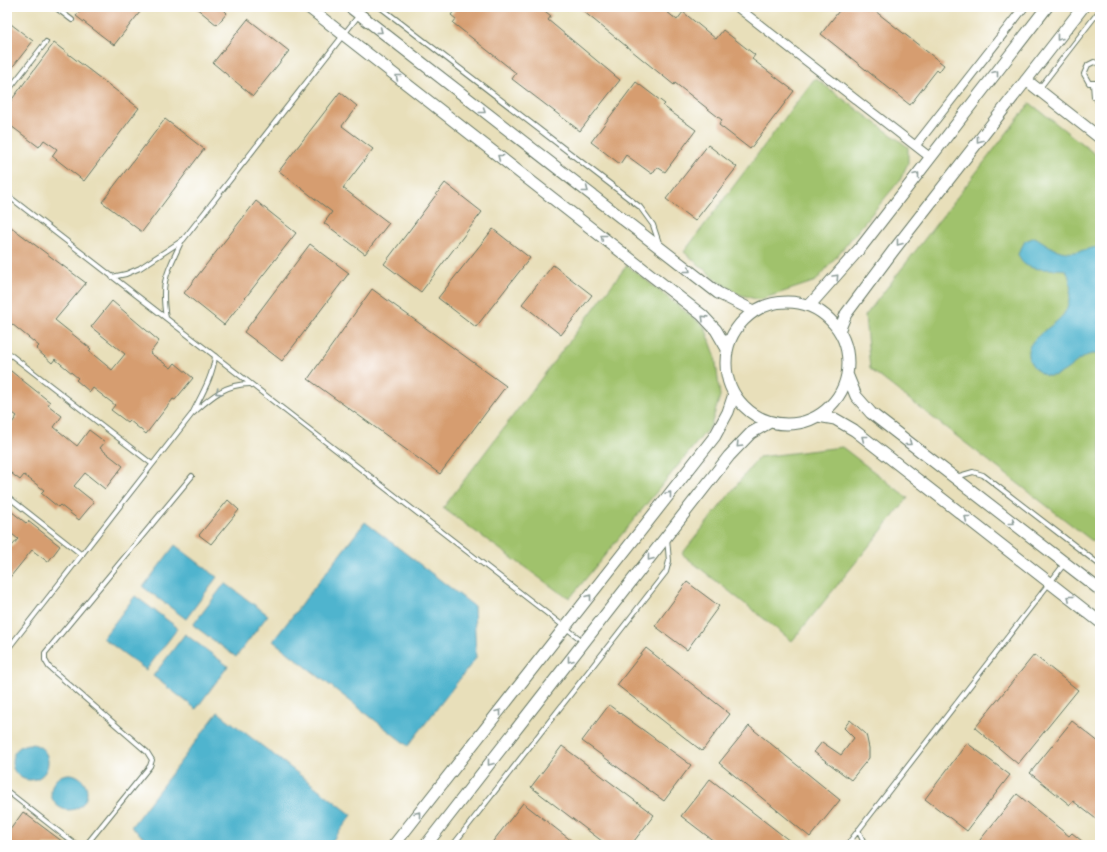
<svg xmlns="http://www.w3.org/2000/svg" width="1107" height="852" font-family="'Libre Caslon Text',serif">
	<style>
		.green { fill: #a0c26c; stroke: #608050 }
		.water { fill: #4fb4ce; stroke: #377881 }
		.building { fill: #d69d70 }
		.lines { fill: none; stroke-linecap: round; stroke-linejoin: round }
		.lane-casing { stroke: #657663; stroke-width: 6 }
		.street-casing { stroke: #657663; stroke-width: 10 }
		.secondary-casing { stroke: #657663; stroke-width: 13 }
		.lane { stroke: #fff; stroke-width: 4 }
		.street { stroke: #fff; stroke-width: 8 }
		.secondary { stroke: #fff; stroke-width: 11 }
		.oneway { stroke: #8f9e9a }
	</style>
	<rect width="100%" height="100%" fill="#fff"/>
	<filter id="ink" filterUnits="userSpaceOnUse"><feTurbulence type="fractalNoise" baseFrequency=".025" numOctaves="2"/><feDisplacementMap in="SourceGraphic" scale="8" xChannelSelector="R" yChannelSelector="G"/><feConvolveMatrix kernelMatrix="1 2 1 2 8 2 1 2 1" color-interpolation-filters="sRGB"/></filter>
	<filter id="wash" filterUnits="userSpaceOnUse"><feTurbulence type="fractalNoise" baseFrequency=".012" numOctaves="4" result="noise"/><feDisplacementMap in="SourceGraphic" scale="16" xChannelSelector="R" yChannelSelector="G"/><feGaussianBlur stdDeviation="0.9" result="paint"/><feColorMatrix in="noise" values="0 0 0 0 0 0 0 0 0 0 0 0 0 0 0 0 0 1.4 0 .05"/><feComposite in="paint" operator="in"/></filter>
	<g filter="url(#wash)">
		<rect width="100%" height="100%" fill="#e8dfba"/>
		<path class="green" d="M815,78L908,147V163L900,180L816,281L759,300L738,294L718,281L684,252Z
			M1030,103L1100,158V547L870,369L865,316Z
			M627,265L705,327L715,355L720,396L711,425L570,598L559,592L443,508Z
			M842,447L908,498L792,641L682,554L759,457Z"/>
		<path class="water" d="M1035,237C1045,243 1055,251 1066,252C1077,254 1089,247 1100,247V291L1098,301L1100,316V355C1081,348 1068,378 1048,376C1042,375 1036,370 1033,366C1013,341 1057,328 1065,312C1071,300 1073,282 1066,270C1049,267 1024,275 1018,254L1025,241Z
			M365,522L474,606L476,658L408,746L273,641Z
			M175,545L217,577L186,619L143,587Z
			M225,583L268,615L236,657L193,625Z
			M135,596L178,628L146,670L103,638Z
			M185,634L228,666L196,709L153,676Z
			M218,712L352,815L329,845H153L131,827Z
			M12 762a18 18 0 1 1 36 0a18 18 0 1 1-36 0Z
			M51 792a18 18 0 1 1 36 0a18 18 0 1 1-36 0Z"/>
		<g id="blocks">
			<path class="building" d="M83,7H144L114,45L76,16Z
				M195,7H221L227,13L217,25Z
				M457,7H540L551,16L548,20L620,80L580,131L512,79L516,73L453,23L456,19L451,15Z
				M578,7H661L677,20L683,12L716,39L723,30L755,55L752,59L794,91L750,149L719,125L722,120L675,83L674,85Z
				M842,7H870L944,65L939,72L937,70L933,75L910,105L821,34Z
				M248,19L289,51L253,96L213,63Z
				M7,21L33,41L7,74Z
				M54,43L139,108L84,181L52,156L57,149L44,140L39,147L7,123V106Z
				M636,82L665,104L663,106L696,130L665,172L657,167L652,174L626,155L620,164L591,142Z
				M340,92L357,106L342,126L373,149L343,188L389,223L365,254L324,223L332,212L279,171Z
				M165,119L204,149L142,232L102,202Z
				M708,145L737,167L695,221L666,199Z
				M445,183L482,212L421,292L384,264Z
				M256,201L296,233L224,325L184,293Z
				M7,224L86,283L55,320L91,349L89,351L112,370L125,354L91,327L112,301L159,341L150,353L171,368L175,363L193,378L175,400L173,399L146,434L129,420L127,422L111,410L115,405L93,388L90,392L76,380L78,378L55,359L52,363L36,349L39,346L7,320Z
				M493,229L530,258L476,327L438,298Z
				M310,244L349,273L282,361L244,332Z
				M553,265L592,295L561,335L522,304Z
				M372,289L506,386L440,474L308,379Z
				M7,368L50,402L48,405L62,416L54,427L77,446L89,430L105,442L100,448L123,466L105,489L85,473L74,486L94,502L79,520L60,505L58,507L41,493L44,490L24,475L20,480L7,470V430L17,416L7,409Z
				M228,500L239,510L211,544L199,535Z
				M7,508L26,523L28,521L60,546L48,562L32,550L7,581V552L18,539L7,530Z
				M687,582L719,606L687,650L655,626Z
				M646,648L730,714L702,751L617,685Z
				M1034,655L1078,690L1018,764L975,728Z
				M609,705L691,765L664,801L582,741Z
				M850,720L866,734L869,748V758L851,780L814,752L822,742L841,755L854,738L844,728Z
				M1072,721L1100,743V822L1073,801L1070,805L1030,773Z
				M749,726L840,800L810,837L719,763Z
				M967,743L1010,775L967,831L925,799Z
				M562,746L654,815L631,845H607L531,787Z
				M710,779L795,845H719L681,816Z
				M1017,794L1069,836L1072,833L1087,845H976Z
				M523,803L577,845H490Z
				M23,812L67,845H7V834Z"/>
		</g>
	</g>
	<g filter="url(#ink)">
		<use href="#blocks" fill-opacity="0" stroke="#657663" stroke-width="1"/>
		<g class="lines">
			<g class="lane-casing">
				<path id="lane" d="M55,7L72,20
					M380,7L640,207L653,225L659,243
					M1100,64L1094,62L1088,65L1084,74L1089,83H1100
					M1093,84L1094,97L1100,103
					M1039,89L1100,10
					M7,92L46,42
					M7,195L584,642
					M112,277L126,274L140,268L183,240L359,15
					M166,318C160,280 167,273 182,240
					M7,352L152,464
					M193,412C202,394 213,376 215,356
					M956,477L973,472L983,475L1100,565
					M7,496L82,555
					M7,650L192,414C210,398 224,384 250,384
					M7,791L76,845
					M858,830L865,845
					M86,845L150,766L152,760L147,752L49,667L45,660V653L192,476
					M453,845L666,572L669,561L667,538
					M847,845L1065,563"/>
			</g>
			<g class="street-casing">
				<path id="street" d="M737,7L931,158
					M916,145L1024,7"/>
			</g>
			<g class="secondary-casing">
				<path id="secondary" d="M308,7L702,315L716,330L727,349
					M350,7L718,293L754,311
					M1026,80L1100,138
					M726 363a61 61 0 1 1 122 0a61 61 0 1 1-122 0Z
					M809,306L862,246L1047,7
					M839,331L846,314L893,251L1083,7
					M847,374L856,396L871,413L1100,590
					M818,416L835,419L854,430L1100,622
					M394,845L715,436L728,412L734,394
					M426,845L729,456L751,433L770,422"/>
			</g>
			<use href="#lane" class="lane"/>
			<use href="#street" class="street"/>
			<use href="#secondary" class="secondary"/>
		</g>
		<defs><path id="oneway-chevron" d="M-2-3.5L2.5 0L-2 3.5" fill="none" stroke-width="1.6" stroke-linecap="round" stroke-linejoin="round"/></defs>
		<g class="oneway">
			<use href="#oneway-chevron" transform="translate(380 31) rotate(38)"/>
			<use href="#oneway-chevron" transform="translate(1059 38) rotate(128)"/>
			<use href="#oneway-chevron" transform="translate(996 73) rotate(-52)"/>
			<use href="#oneway-chevron" transform="translate(398 77) rotate(-142)"/>
			<use href="#oneway-chevron" transform="translate(483 111) rotate(38)"/>
			<use href="#oneway-chevron" transform="translate(979 140) rotate(128)"/>
			<use href="#oneway-chevron" transform="translate(500 157) rotate(-142)"/>
			<use href="#oneway-chevron" transform="translate(917 175) rotate(-52)"/>
			<use href="#oneway-chevron" transform="translate(586 190) rotate(38)"/>
			<use href="#oneway-chevron" transform="translate(603 237) rotate(-142)"/>
			<use href="#oneway-chevron" transform="translate(899 243) rotate(128)"/>
			<use href="#oneway-chevron" transform="translate(688 270) rotate(38)"/>
			<use href="#oneway-chevron" transform="translate(836 277) rotate(-47)"/>
			<use href="#oneway-chevron" transform="translate(704 318) rotate(-136)"/>
			<use href="#oneway-chevron" transform="translate(218 392) rotate(147)"/>
			<use href="#oneway-chevron" transform="translate(864 438) rotate(-142)"/>
			<use href="#oneway-chevron" transform="translate(909 443) rotate(38)"/>
			<use href="#oneway-chevron" transform="translate(739 445) rotate(134)"/>
			<use href="#oneway-chevron" transform="translate(669 494) rotate(-51)"/>
			<use href="#oneway-chevron" transform="translate(967 518) rotate(-142)"/>
			<use href="#oneway-chevron" transform="translate(1012 522) rotate(38)"/>
			<use href="#oneway-chevron" transform="translate(650 558) rotate(128)"/>
			<use href="#oneway-chevron" transform="translate(589 597) rotate(-52)"/>
			<use href="#oneway-chevron" transform="translate(1070 598) rotate(-141)"/>
			<use href="#oneway-chevron" transform="translate(570 660) rotate(128)"/>
			<use href="#oneway-chevron" transform="translate(499 712) rotate(-52)"/>
			<use href="#oneway-chevron" transform="translate(490 763) rotate(128)"/>
			<use href="#oneway-chevron" transform="translate(418 814) rotate(-52)"/>
		</g>
	</g>
	<rect width="1107" height="852" fill="none" stroke="#fff" stroke-width="24"/>
</svg>
